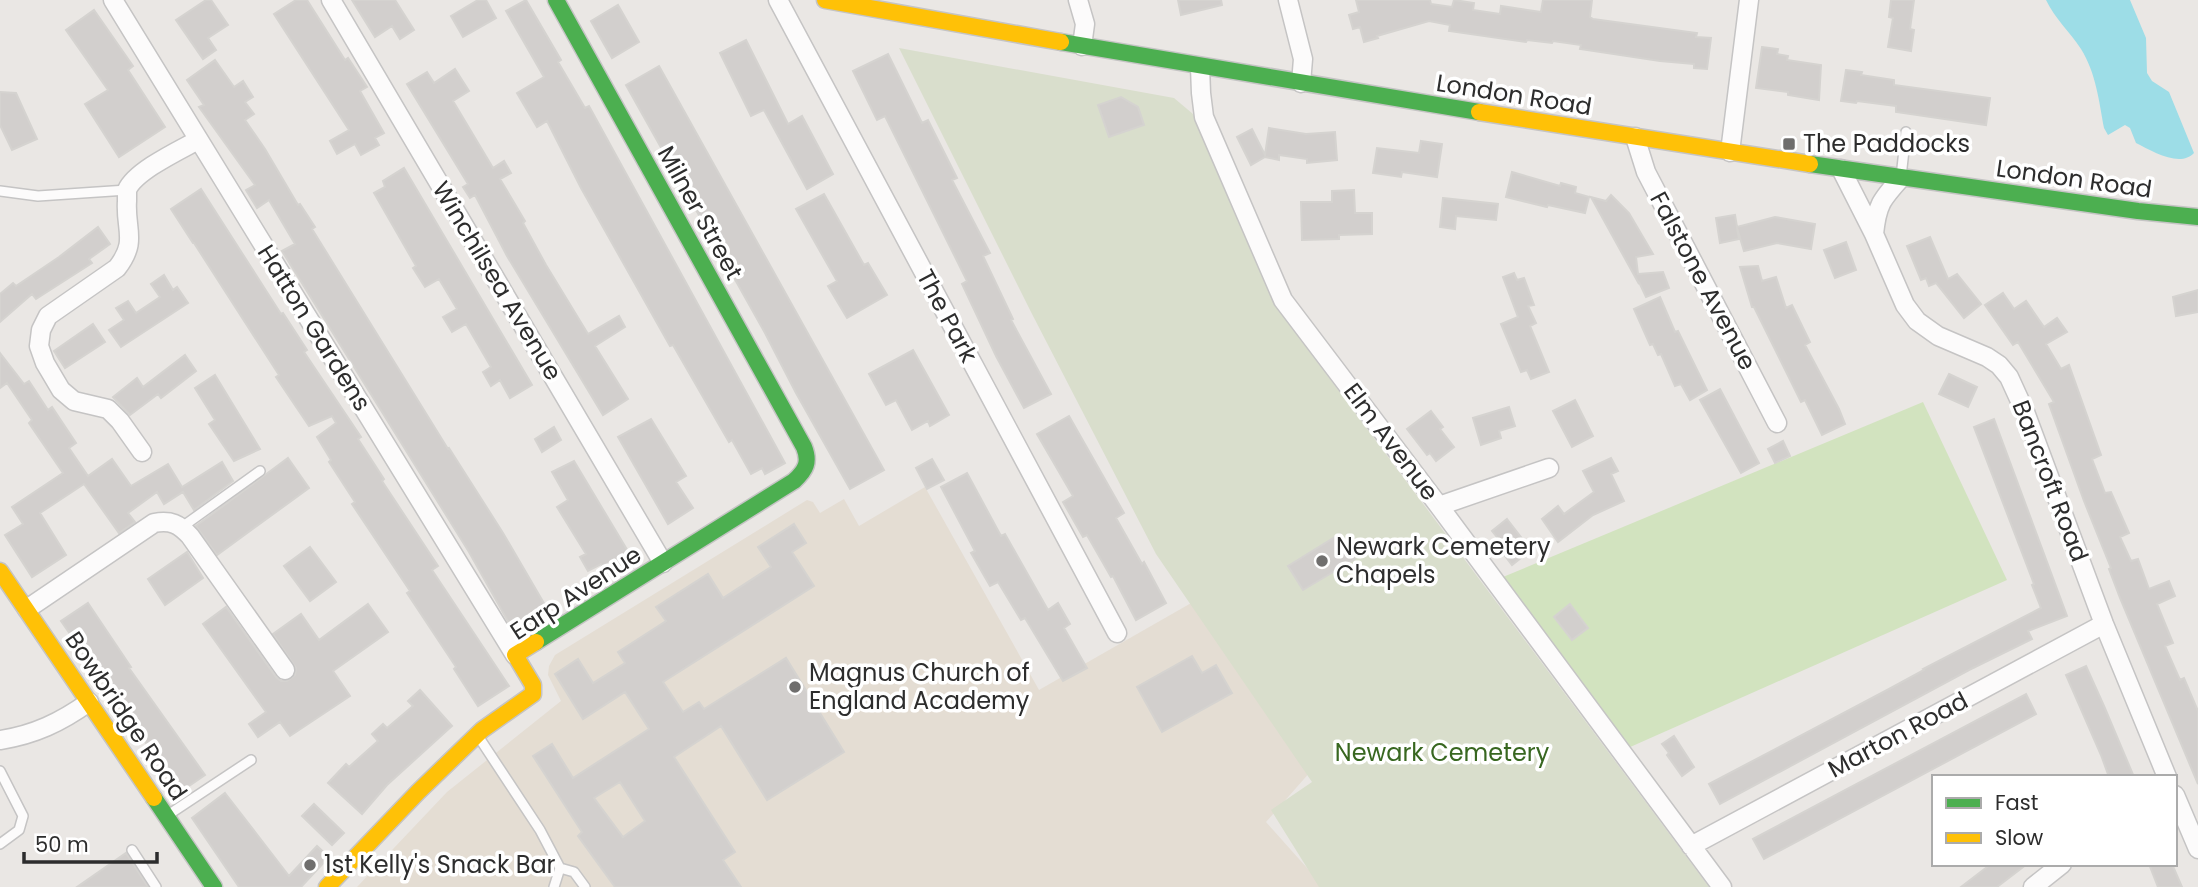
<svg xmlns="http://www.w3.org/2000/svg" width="2198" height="887" font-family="Poppins,sans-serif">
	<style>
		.education { fill: #e4ddd3 }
		.green { fill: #d2e3bf }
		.cemetery { fill: #d9decc }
		.water { fill: #9ddde7 }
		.building { fill: #d2cfcd; stroke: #d5d3d0; stroke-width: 2; fill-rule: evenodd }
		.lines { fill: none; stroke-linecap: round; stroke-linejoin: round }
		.lane-casing { stroke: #c5c4c4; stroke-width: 12 }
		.street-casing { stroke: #c5c4c4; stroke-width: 21 }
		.fast-casing { stroke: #c5c4c4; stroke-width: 19 }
		.slow-casing { stroke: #c5c4c4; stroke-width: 19 }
		.lane { stroke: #fcfbfb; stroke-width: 9 }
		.street { stroke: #fcfbfb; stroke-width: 18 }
		.fast { stroke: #4caf50; stroke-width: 16 }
		.slow { stroke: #ffc107; stroke-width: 16 }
		.poi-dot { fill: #6f6e6d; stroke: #fff; stroke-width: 2.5 }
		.labels { text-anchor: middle; stroke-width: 7; stroke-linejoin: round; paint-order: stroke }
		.street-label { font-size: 24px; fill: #2d2d2d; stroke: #fff }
		.poi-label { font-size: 24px; fill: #2d2d2d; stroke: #fff; text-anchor: start }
		.park-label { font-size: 24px; fill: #386720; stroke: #fff }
	</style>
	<rect width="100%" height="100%" fill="#eae7e4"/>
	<path class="education" d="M925,487L1039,690L1193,602L1311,771L1266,822L1324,887H357L447,792L561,701L548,675L549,666L555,655L807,500L813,502L820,513L844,499L859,526Z"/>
	<path class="green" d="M1923,402L2007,580L1628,748L1503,577Z"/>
	<path class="cemetery" d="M899,48L1174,98L1193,114L1274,304L1709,887H1319L1271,810L1312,782L1156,554L1031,312Z"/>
	<path class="water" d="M2046,0H2130L2146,38L2147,73L2152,81L2169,92L2194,153C2180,168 2152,151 2136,143L2130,128L2125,125L2108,135L2104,128C2099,101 2096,73 2081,49C2070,32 2055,19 2046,0Z"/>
	<path class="building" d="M206,0H211L228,25L208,38L216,50L203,59L176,20Z
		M296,0H307L345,60L348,58L367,87L360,91L384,133L375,138L379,145L361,155L355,144L337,154L330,141L349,130L274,14Z
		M352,0H395L414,30L400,39L392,26L375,37Z
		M478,0H486L496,18L463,37L451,16Z
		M526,0L561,60L558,62L585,108L589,106L785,463L765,474L762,468L751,474L732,440L729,442L673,345L670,346L581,188L547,121L537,127L517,93L544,77L506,11Z
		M1178,0H1221L1222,5L1181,15Z
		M1356,0H1430L1431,4L1452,7L1454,0L1474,3L1473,10L1500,14L1501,6L1541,12L1543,0H1592L1590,17L1593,19L1697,33L1696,37L1711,38L1707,69L1694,68V64L1660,61L1580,49L1581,45L1553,41L1552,43L1527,40L1526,42L1449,31L1450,25L1429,21L1377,36L1378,38L1364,42L1360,27L1353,29L1349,15L1359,12Z
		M1891,0H1914L1910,29L1914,30L1911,51L1888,47L1893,18L1889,17Z
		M618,5L639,42L612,58L591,21Z
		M94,10L133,66L128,70L165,127L119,157L85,104L108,90L66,30Z
		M746,40L788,124L802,116L833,174L807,189L764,110L751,116L720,53Z
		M1762,47L1778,49L1777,54L1788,56L1787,60L1821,65L1819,100L1788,95V92L1756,88Z
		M888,54L922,123L928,120L957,178L952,180L990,253L983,256L1013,319L1011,320L1051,394L1024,408L996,356L962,284L967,281L885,116L877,120L853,71Z
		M215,60L234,87L243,81L253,97L245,102L254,114L245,120L265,149L298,205L300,204L315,227L312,229L448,449L449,448L503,533L549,612L514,632L469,552L282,251L295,244L269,200L257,208L246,190L255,185L199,107L204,105L187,80Z
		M659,66L884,470L850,489L796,393L765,333L626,85Z
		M455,69L469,91L453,101L493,168L504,161L511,173L500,179L525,221L523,223L546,265L588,334L619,316L625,327L595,346L628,399L603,415L507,256L475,195L470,198L463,187L468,184L407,84L427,72L434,83Z
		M1846,70L1862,72L1861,75L1894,80V85L1990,98L1986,125L1896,112V106L1857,101L1856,103L1841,101Z
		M0,92L16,93L37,139L12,150L0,125Z
		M1121,97L1138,107L1144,125L1109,137L1098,105Z
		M1269,128L1306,134L1335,132L1337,160L1307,163V159L1279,155V160L1265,157L1251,165L1237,137L1252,129L1265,155Z
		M1421,141L1442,144L1437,177L1402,172L1401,177L1373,173L1377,148L1419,153Z
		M404,168L532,385L510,398L500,380L491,386L483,372L491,367L466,324L452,332L443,317L457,309L439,279L425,287L413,268L416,266L374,193L385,187L383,181Z
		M1512,172L1560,186L1561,183L1576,187L1575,193L1589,197L1585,213L1548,205L1547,207L1506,197Z
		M201,189L281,314L283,313L307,350L304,352L361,437L358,439L384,479L382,481L438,566L432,570L509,686L478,706L454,669L456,667L407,593L410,591L352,504L355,502L329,462L331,460L317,437L336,423L332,416L309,426L276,377L279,375L194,243H193L171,209Z
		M1354,190L1355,213H1372V234L1339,235V239L1302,240L1301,202H1332V191Z
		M824,194L864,265L868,263L887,295L847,318L828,286L837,281L796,209Z
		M1611,195L1629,213L1653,254L1636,257L1638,274L1663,272L1669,288L1646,297L1639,282V284L1591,197L1606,201Z
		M1443,198L1498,204L1496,220L1456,216L1455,229L1440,227Z
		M1735,215L1737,227L1775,217L1815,224L1811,249L1777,243L1744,251L1737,228L1739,239L1720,243L1716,218Z
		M98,227L110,244L89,259L92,263L36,299L32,294L0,322V294L13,283L16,286L59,257Z
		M1930,237L1948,279L1957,274L1981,304L1964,318L1936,283L1929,286L1926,278L1921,280L1907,246Z
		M1846,242L1856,270L1835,278L1824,250Z
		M1758,266L1762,281L1776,277L1786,308L1792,305L1810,342L1805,345L1839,409L1845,424L1822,435L1805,400L1801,402L1754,307H1752L1740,267Z
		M1514,273L1517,280L1524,278L1534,305L1528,306L1536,323L1530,326L1549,372L1531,379L1527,370L1521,372L1501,324L1518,317L1503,277Z
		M164,275L173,290L177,287L188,303L121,347L109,330L124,320L116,308L128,301L136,313L160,297L151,284Z
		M2198,290V312L2176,316L2173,297Z
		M2003,293L2014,309L2026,301L2044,327L2057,318L2067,332L2046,344L2061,369L2069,365L2101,455L2092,459L2105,493L2111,492L2129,533L2120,537L2131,561L2138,559L2149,589L2169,581L2175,596L2157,604L2173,643L2165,646L2180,680L2184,678L2198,711V784L2120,598L2109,569L2111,568L2084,501L2049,404L2054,402L2018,342L2013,345L1985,305Z
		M1660,297L1675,332L1678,331L1707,390L1690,400L1681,384L1675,386L1661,354L1658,355L1653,344L1650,345L1634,309Z
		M93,324L105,342L65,368L54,351Z
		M913,350L949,415L930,426L928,421L912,430L896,400L886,405L869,374Z
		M0,353L24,384L29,381L48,410L52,407L76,443L69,448L88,476L112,459L131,486L168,464L182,487L222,462L233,481L194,510L183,492L164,504L157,492L128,513L135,522L119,533L84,484L40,513L66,555L32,577L5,535L23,524L12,507L63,473L29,423L32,420L7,383L0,388Z
		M185,355L196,371L161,398L158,394L130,415L113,397L137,378L143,387Z
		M1949,374L1977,387L1968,407L1939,394Z
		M215,375L260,449L234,461L209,424L215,420L195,388Z
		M1720,389L1759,463L1741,473L1700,400Z
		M1575,400L1593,436L1572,447L1553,411Z
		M1509,407L1515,426L1499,431L1501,438L1481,445L1473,418Z
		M1431,411L1443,427L1440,429L1454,447L1436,461L1430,453L1427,455L1407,429Z
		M1069,416L1124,513L1116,518L1142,564L1144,562L1166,603L1136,620L1113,576L1111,577L1087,535L1083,537L1063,502L1073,496L1037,434Z
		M651,419L686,476L676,482L693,508L668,524L618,437Z
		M1994,419L2067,616L2028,631L2032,639L1969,670L1720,804L1709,784L1889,689L1924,670L1923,669L2041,608L2032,585L2034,584L1974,427Z
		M554,427L561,440L542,452L535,439Z
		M1783,441L1790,456L1775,463L1768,449Z
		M288,458L309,488L217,555L196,526Z
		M1611,458L1618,471L1611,474L1624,501L1593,515L1558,542L1542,519L1558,506L1564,514L1594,492L1583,471Z
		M932,459L944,480L927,489L916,468Z
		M574,461L632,558L607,573L601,564L588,571L580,557L586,554L557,507L568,500L552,472Z
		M967,473L1001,536L1005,534L1048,610L1058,603L1070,624L1064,628L1087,668L1063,681L1025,618L1021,620L998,582L990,586L971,553L975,551L941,487Z
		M1507,519L1531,550L1512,565L1496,544L1500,541L1492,531Z
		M794,524L806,543L792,552L814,586L663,682L683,712L699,702L704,709L786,658L844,752L767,800L721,726L674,757L735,852L723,860L741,887H615L578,836L582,832L533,756L552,744L573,778L649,729L625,692L583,719L555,674L578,659L593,683L625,663L618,652L666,621L656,607L708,574L723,598L771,567L758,547ZM620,782L645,821L623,837L594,798Z
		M1340,534L1355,559L1303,590L1288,566Z
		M310,547L336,582L310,601L284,566Z
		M187,552L203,578L165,605L148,579Z
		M88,603L131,667L129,668L205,775L180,792L61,621Z
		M368,604L388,632L333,671L350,696L290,736L280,722L258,737L249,724L266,712L203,624L226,607L276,677L281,681H287L295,675L296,668L273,634L301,614L319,640Z
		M1570,604L1588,628L1572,640L1554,617Z
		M1192,656L1202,673L1216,665L1232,693L1162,732L1137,687Z
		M2086,666L2104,706L2134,777H2109L2101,755L2066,675Z
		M420,690L452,726L387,785L362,814L328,783L346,764L349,767L378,741L372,734L383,724L387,728L413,706L408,701Z
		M2026,694L2036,714L1764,859L1753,839Z
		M1674,736L1694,767L1682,776L1667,755L1669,753L1662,744Z
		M225,793L289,876L317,846L329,857L301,887H239L192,818Z
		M314,804L344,833L332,845L302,816Z
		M126,853L148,887H77Z
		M1991,864H2027L1997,887H1961Z
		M2149,864H2172L2182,887H2158Z"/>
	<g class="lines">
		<g class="lane-casing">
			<path id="lane" d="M1901,177L1906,132
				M0,191L38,196L127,190
				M182,527L260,471
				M478,736L540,830L560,868L554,887
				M0,771L23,816L19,830L0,844
				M168,815L251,760
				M132,850L156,887
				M560,868L574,872L585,887"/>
		</g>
		<g class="street-casing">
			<path id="street" d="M113,0L515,655
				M331,0L663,563
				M778,0L1117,633
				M1078,0L1085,24L1082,46
				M1288,0L1303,59L1301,83
				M1200,67L1201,93L1204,117L1283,300L1439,506L1722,887
				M1635,137L1646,172L1777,423
				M1730,152L1749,0
				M1841,169L1874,234L1905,305L1917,321L1938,336L1987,357L1999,365L2009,377L2025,412L2104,624L2167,777
				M1874,234C1877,205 1881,200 1901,178
				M142,452L120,421L108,409L74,401L61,390L45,363L39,346L41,330L48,316L117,268C138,241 125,230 127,201C127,200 127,191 127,190C135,171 180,150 198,140
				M1439,506L1549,468
				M27,609L154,523C171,520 179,524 190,536L285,670
				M0,740C34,735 61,722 89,702
				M2175,795L2198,849
				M1691,846L2104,624
				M2033,887L2062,864"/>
		</g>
		<g class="fast-casing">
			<path id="fast" d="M1061,42L1479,112
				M1810,164L2138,211L2198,217
				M536,642L794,481C806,470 810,462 804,447L556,0
				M154,798L214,887"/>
		</g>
		<g class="slow-casing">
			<path id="slow" d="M825,0L1061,42
				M1479,112L1810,164
				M0,571L154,798
				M327,887L418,792L482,730L533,694V685L515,655L536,642"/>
		</g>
		<use href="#lane" class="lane"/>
		<use href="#street" class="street"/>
		<use href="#fast" class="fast"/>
		<use href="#slow" class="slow"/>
	</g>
	<g class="poi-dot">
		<rect x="1782" y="137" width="14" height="14" rx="3.5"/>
		<circle cx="1322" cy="561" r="7"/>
		<circle cx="795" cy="687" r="7"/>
		<circle cx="310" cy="865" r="7"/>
	</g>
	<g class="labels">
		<g class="street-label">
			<text transform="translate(1514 95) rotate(9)" y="8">London Road</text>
			<text transform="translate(2074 179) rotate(8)" y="8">London Road</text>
			<text transform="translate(700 213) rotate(61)" y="8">Milner Street</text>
			<text transform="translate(497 281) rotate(59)" y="8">Winchilsea Avenue</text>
			<text transform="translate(1703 281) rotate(62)" y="8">Falstone Avenue</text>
			<text transform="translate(947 316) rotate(62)" y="8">The Park</text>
			<text transform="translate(314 328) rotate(58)" y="8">Hatton Gardens</text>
			<text transform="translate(1391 442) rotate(53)" y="8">Elm Avenue</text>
			<text transform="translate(2050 481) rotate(69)" y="8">Bancroft Road</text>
			<text transform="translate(576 593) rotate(-33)" y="8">Earp Avenue</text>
			<text transform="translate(126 716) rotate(56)" y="8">Bowbridge Road</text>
			<text transform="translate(1898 735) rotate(-28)" y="8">Marton Road</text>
		</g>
		<g class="poi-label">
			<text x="1803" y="152">The Paddocks</text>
			<text x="1336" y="555">Newark Cemetery<tspan x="1336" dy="28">Chapels</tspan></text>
			<text x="809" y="681">Magnus Church of<tspan x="809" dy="28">England Academy</tspan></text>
			<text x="324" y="873">1st Kelly's Snack Bar</text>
		</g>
		<g class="park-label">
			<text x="1442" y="761">Newark Cemetery</text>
		</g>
	</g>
	<rect x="1932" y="775" width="245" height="91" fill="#ffffff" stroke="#ababab" stroke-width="2"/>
	<rect x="1946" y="798" width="35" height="10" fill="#4caf50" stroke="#ababab" stroke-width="2"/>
	<text x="1995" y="810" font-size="21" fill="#2d2d2d">Fast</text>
	<rect x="1946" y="833" width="35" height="10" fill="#ffc107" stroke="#ababab" stroke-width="2"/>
	<text x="1995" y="845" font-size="21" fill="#2d2d2d">Slow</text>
	<path d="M24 852v10h133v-10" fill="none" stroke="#2d2d2d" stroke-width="3.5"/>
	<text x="35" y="852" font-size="21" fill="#2d2d2d" stroke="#ffffff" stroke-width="5" paint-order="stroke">50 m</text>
</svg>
